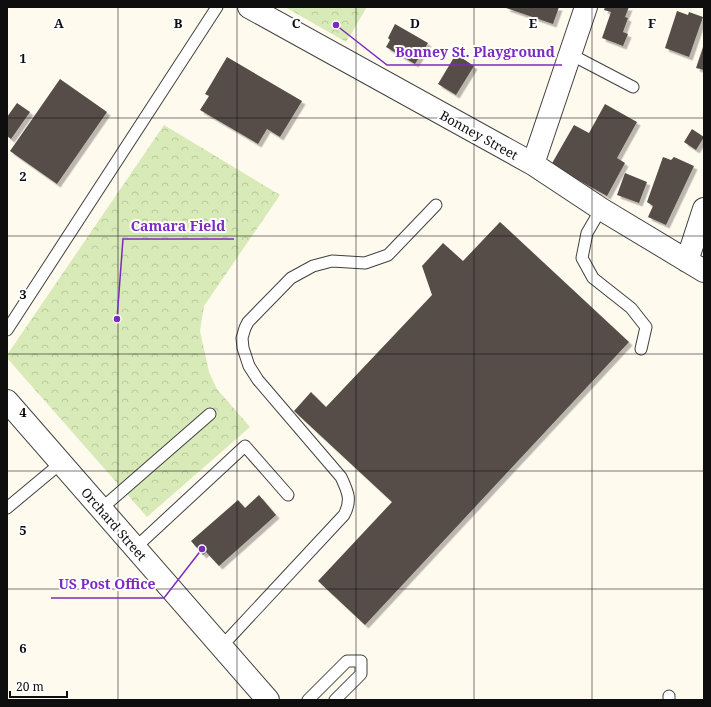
<svg xmlns="http://www.w3.org/2000/svg" width="711" height="707" font-family="'Noto Serif',serif">
	<style>
		.park { fill: url(#park-crowns) }
		.building { fill: #564d4a; filter: url(#shadow) }
		.lines { fill: none; stroke-linecap: round; stroke-linejoin: round }
		.service-casing { stroke: #414141; stroke-width: 13 }
		.minor-casing { stroke: #414141; stroke-width: 24 }
		.tertiary-casing { stroke: #414141; stroke-width: 24 }
		.service { stroke: #fff; stroke-width: 11 }
		.minor { stroke: #fff; stroke-width: 22 }
		.tertiary { stroke: #fff; stroke-width: 22 }
		.grid { fill: none; stroke: #0e0e0e; stroke-width: 1; stroke-opacity: 0.55 }
		.labels { text-anchor: middle; stroke-width: 4; stroke-linejoin: round; paint-order: stroke }
		.street-label { font-size: 13px; fill: #0e0e0e; stroke: #fff }
		.grid-label { font-size: 13px; text-anchor: middle; font-weight: bold; fill: #0e0e0e; stroke: #fff; stroke-width: 4; stroke-linejoin: round; paint-order: stroke }
		.leader { fill: none; stroke: #7b2cbf; stroke-width: 1.5 }
		.callout-dot { fill: #7b2cbf; stroke: #fff; stroke-width: 1.5 }
		.callout-label { font-size: 14px; text-anchor: middle; font-weight: bold; fill: #7b2cbf; stroke: #fff; stroke-width: 4; stroke-linejoin: round; paint-order: stroke }
	</style>
	<defs>
		<pattern id="park-crowns" width="20" height="18" patternUnits="userSpaceOnUse"><rect width="20" height="18" fill="#d8eab7"/><path d="M2 6a3 3 0 1 1 6 0M12 15a3 3 0 1 1 6 0" fill="none" stroke="#b8c89c"/></pattern>
		<filter id="shadow"><feDropShadow dx="3.5" dy="3.5" stdDeviation="0" flood-color="#0004"/></filter>
	</defs>
	<rect width="100%" height="100%" fill="#fffaee"/>
	<path class="park" d="M285,7H367L346,42Z
		M164,125L280,195L204,306L200,331L209,372L217,389L250,427L147,517L7,358V355Z"/>
	<path class="building" d="M507,7H559L553,24L506,8Z
		M605,7H629L625,17L628,18L623,32L628,34L623,46L602,38L611,12L604,10Z
		M677,11L688,15L689,12L703,17L689,57L665,48Z
		M395,24L428,43L415,64L386,47L390,40L388,38Z
		M704,44V70L696,68Z
		M456,54L474,66L456,95L438,84Z
		M227,57L302,101L280,137L267,129L258,144L200,110L209,96L205,94Z
		M60,79L107,112L57,184L10,151Z
		M17,103L30,112L11,139L7,136V117Z
		M605,104L637,122L617,158L625,163L607,196L551,165L574,125L589,133Z
		M692,129L704,137L696,150L684,142Z
		M663,157L671,160L674,157L694,166L666,225L648,217L653,206L647,202Z
		M625,173L647,182L639,203L617,195Z
		M500,222L629,342L365,625L318,581L392,502L294,411L311,392L326,407L432,295L422,266L443,243L463,261Z
		M259,495L276,515L219,566L206,552L203,555L191,541L238,500L245,508Z"/>
	<g class="lines">
		<g class="service-casing">
			<path id="service" d="M570,54L633,87
				M601,209L587,233L582,258L593,278L631,308L646,327L641,349
				M7,330L217,7
				M7,508L61,463
				M101,509L210,414
				M135,548L245,446L288,495
				M221,647L344,515C352,500 348,492 341,477L258,380L249,366L243,348L242,338L245,328L248,322L291,278L313,266L332,261L365,263L388,255L436,205
				M308,700L347,661H361V674L335,700
				M669,700V696"/>
		</g>
		<g class="minor-casing">
			<path id="minor" d="M249,7L533,164L601,209L704,271
				M533,164L586,7
				M687,261L704,209"/>
		</g>
		<g class="tertiary-casing">
			<path id="tertiary" d="M7,401L268,700"/>
		</g>
		<use href="#service" class="service"/>
		<use href="#minor" class="minor"/>
		<use href="#tertiary" class="tertiary"/>
	</g>
	<path class="grid" d="M118,7V700M237,7V700M356,7V700M474,7V700M592,7V700M7,118H704M7,236H704M7,354H704M7,471H704M7,589H704"/>
	<g class="labels">
		<g class="street-label">
			<text transform="translate(479 135) rotate(29)" y="5">Bonney Street</text>
			<text transform="translate(114 524) rotate(49)" y="5">Orchard Street</text>
		</g>
	</g>
	<g class="grid-label">
		<text x="59" y="28">A</text>
		<text x="178" y="28">B</text>
		<text x="296" y="28">C</text>
		<text x="415" y="28">D</text>
		<text x="533" y="28">E</text>
		<text x="652" y="28">F</text>
		<text x="23" y="63">1</text>
		<text x="23" y="181">2</text>
		<text x="23" y="299">3</text>
		<text x="23" y="417">4</text>
		<text x="23" y="535">5</text>
		<text x="23" y="653">6</text>
	</g>
	<path class="leader" d="M336 25L387 65H562M117 319L123 239H234M202 549L164 598H51"/>
	<g class="callout-dot">
		<circle cx="336" cy="25" r="4"/>
		<circle cx="117" cy="319" r="4"/>
		<circle cx="202" cy="549" r="4"/>
	</g>
	<g class="callout-label">
		<text x="475" y="57">Bonney St. Playground</text>
		<text x="178" y="231">Camara Field</text>
		<text x="107" y="589">US Post Office</text>
	</g>
	<rect width="711" height="707" fill="none" stroke="#0e0e0e" stroke-width="16"/>
	<path d="M10 691v6h57v-6" fill="none" stroke="#0e0e0e" stroke-width="2"/>
	<text x="16" y="691" font-size="12" fill="#0e0e0e" stroke="#ffffff" stroke-width="3" paint-order="stroke">20 m</text>
</svg>
